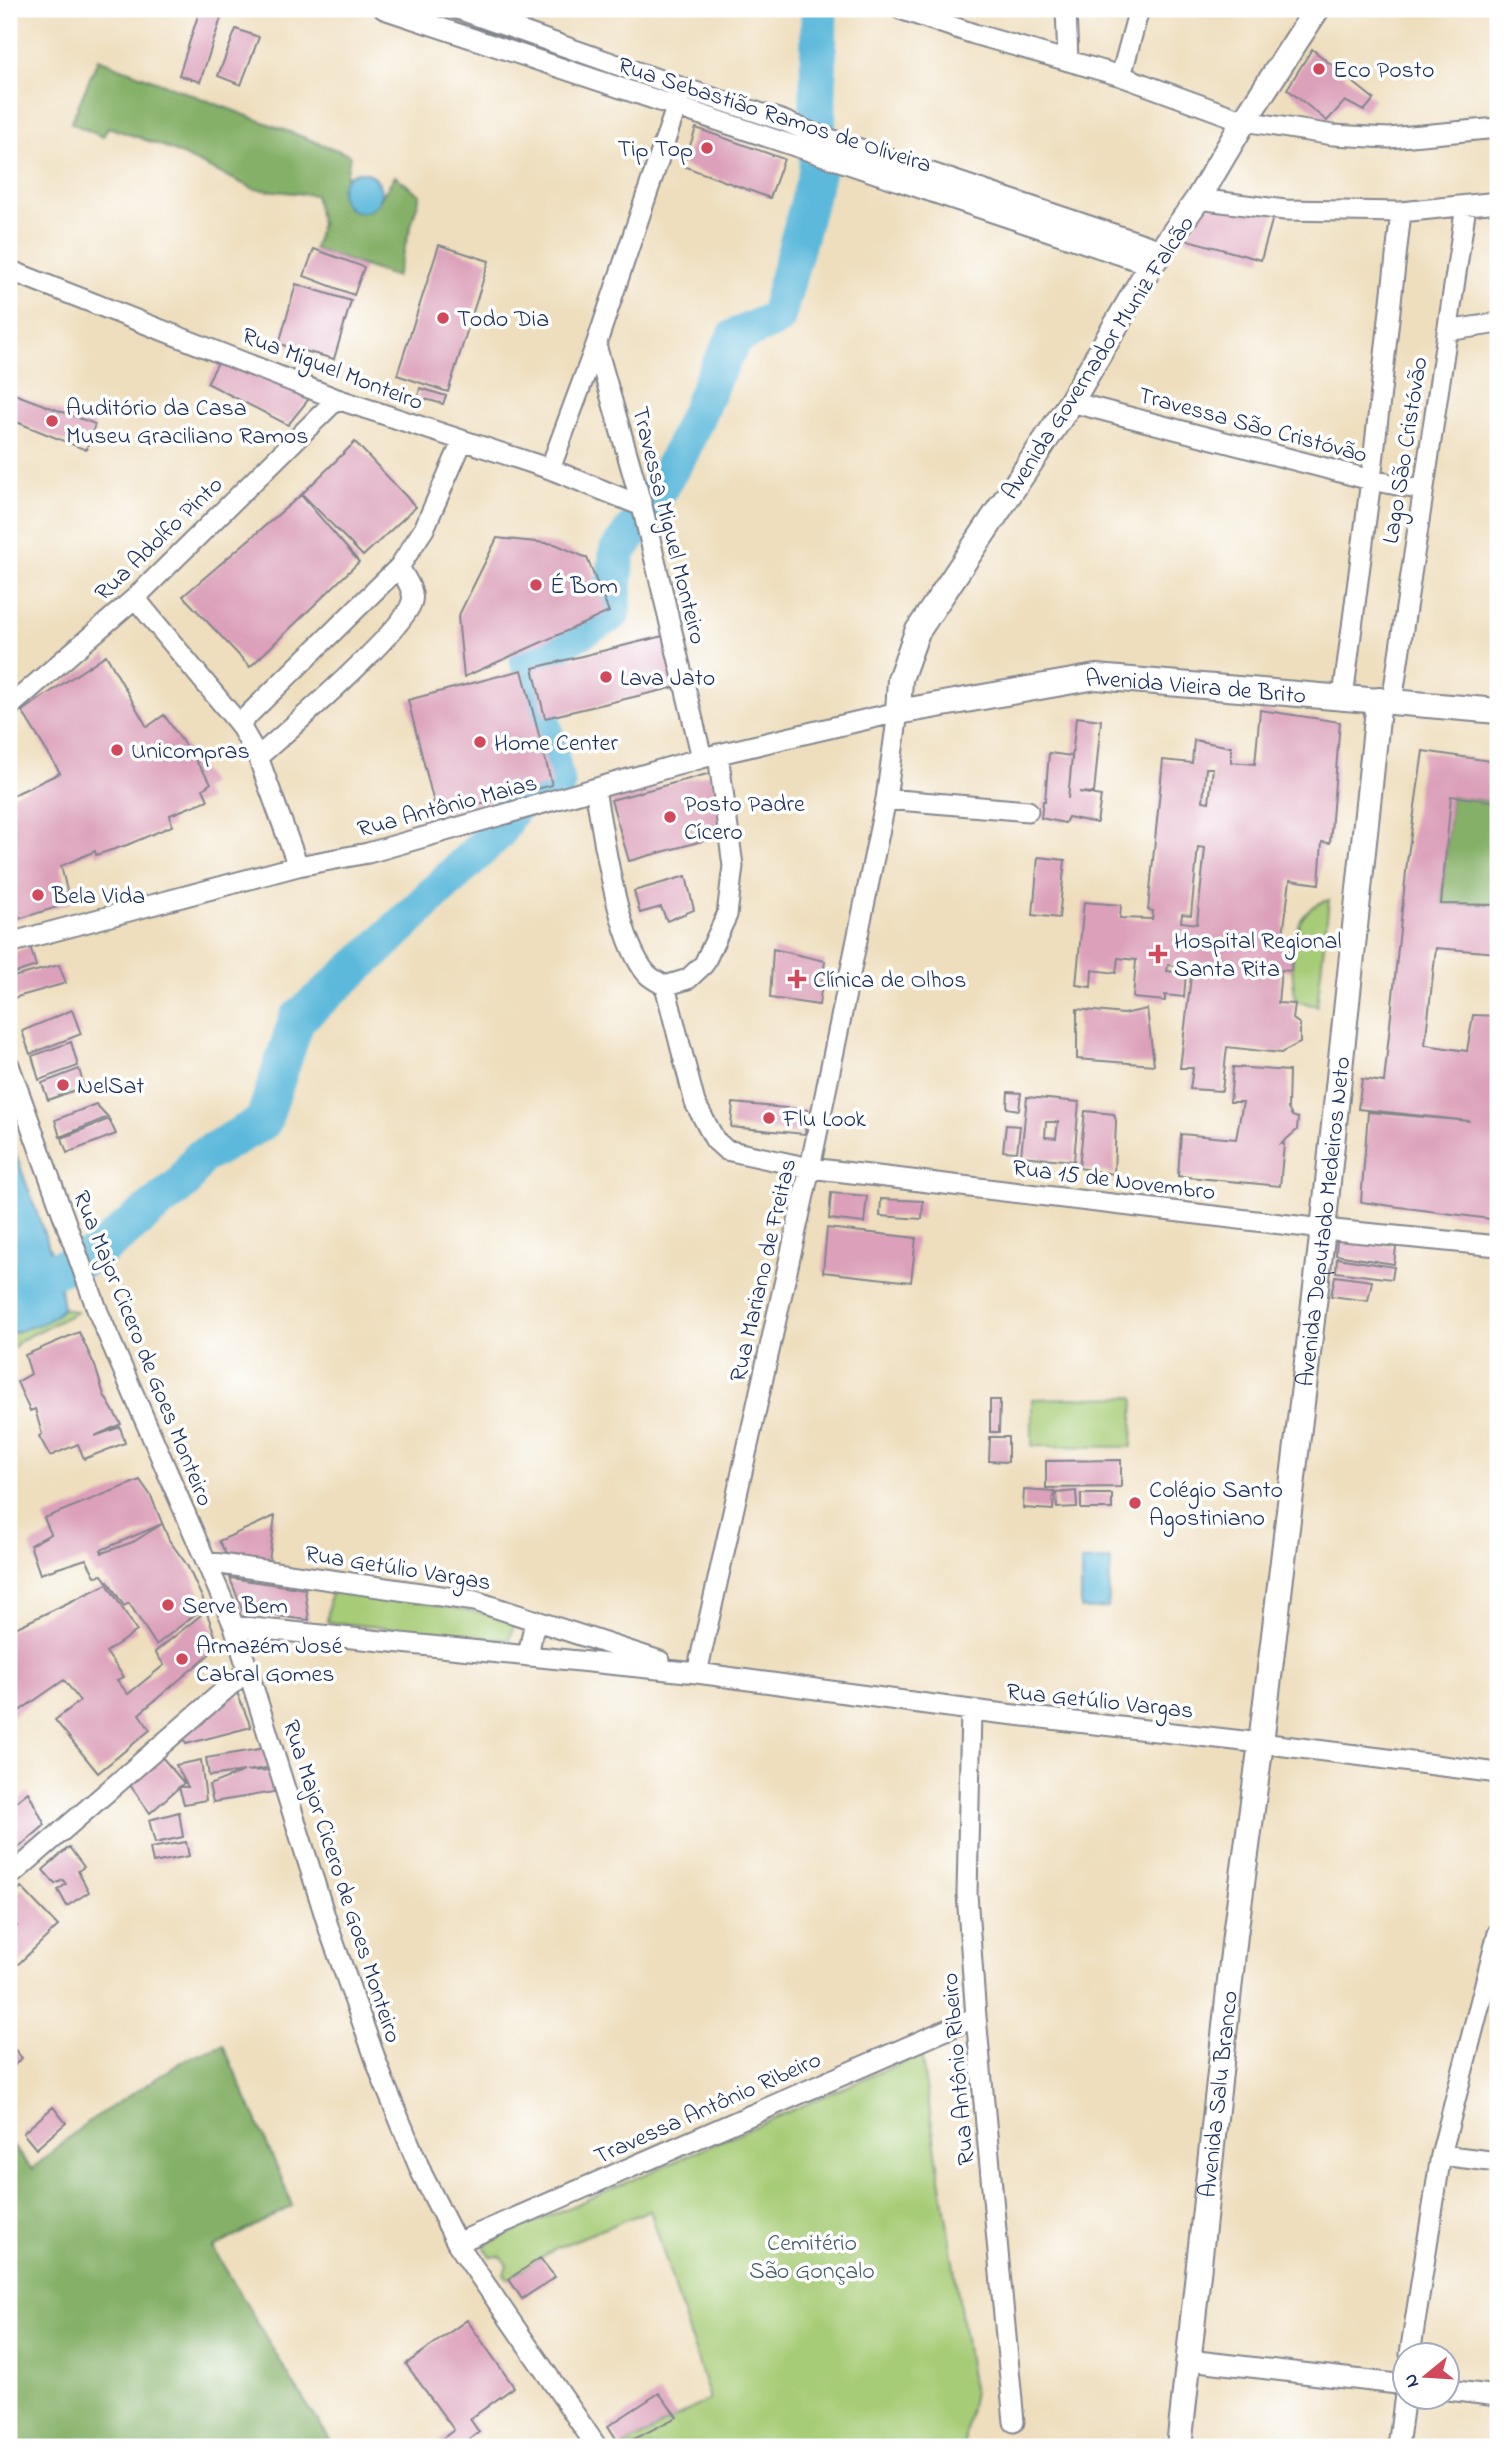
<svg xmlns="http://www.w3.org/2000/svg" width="1507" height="2456" font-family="'Indie Flower',sans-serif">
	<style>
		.green { fill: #a7cc77; stroke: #617e6a; stroke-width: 2 }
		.forest { fill: #85b068; stroke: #507063; stroke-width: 2 }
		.water { fill: #5db9db; stroke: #3c749c; stroke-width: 2 }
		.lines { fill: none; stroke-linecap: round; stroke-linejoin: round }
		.river { stroke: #5db9db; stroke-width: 37 }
		.building { fill: #dca0ba; fill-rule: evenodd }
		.minor-casing { stroke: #84868e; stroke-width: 23 }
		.major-casing { stroke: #84868e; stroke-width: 28 }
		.minor { stroke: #fff; stroke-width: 19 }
		.major { stroke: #fff; stroke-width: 24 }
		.poi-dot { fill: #d1495b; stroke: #fff; stroke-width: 2.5 }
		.labels { text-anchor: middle; stroke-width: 7; stroke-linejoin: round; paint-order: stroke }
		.poi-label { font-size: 24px; fill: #1b2f5e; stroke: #fff; text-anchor: start }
		.street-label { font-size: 24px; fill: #1b2f5e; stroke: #fff }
		.park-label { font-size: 24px; fill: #455e66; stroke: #fff }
	</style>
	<rect width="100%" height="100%" fill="#fff"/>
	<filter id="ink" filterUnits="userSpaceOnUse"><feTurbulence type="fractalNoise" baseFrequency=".0143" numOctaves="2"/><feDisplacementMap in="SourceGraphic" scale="14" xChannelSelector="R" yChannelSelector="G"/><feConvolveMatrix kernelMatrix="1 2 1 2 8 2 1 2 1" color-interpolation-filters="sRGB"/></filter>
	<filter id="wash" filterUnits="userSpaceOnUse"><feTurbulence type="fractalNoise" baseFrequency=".00686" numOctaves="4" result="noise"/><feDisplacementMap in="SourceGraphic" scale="28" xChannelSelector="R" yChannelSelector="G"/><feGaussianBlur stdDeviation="1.57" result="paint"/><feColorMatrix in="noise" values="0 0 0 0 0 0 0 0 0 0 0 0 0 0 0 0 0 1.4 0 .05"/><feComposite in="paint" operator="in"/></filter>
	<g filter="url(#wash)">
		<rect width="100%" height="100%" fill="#eedebd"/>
		<path class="green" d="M1329,900L1317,1006L1296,1001C1290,966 1285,910 1329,900Z
			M63,1308L77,1312L21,1340L9,1353V1335C31,1324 46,1327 63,1308Z
			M1134,1397L1132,1447L1032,1446V1399Z
			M331,1586L515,1619L510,1640L327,1622Z
			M921,2054L973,2391L963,2447H622L710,2399L650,2210L556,2248L509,2279L504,2274L507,2265L500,2256L491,2257L483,2245Z"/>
		<path class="forest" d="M98,59L350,155L342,199L379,201L395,176L420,195L396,277L314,249L321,224L315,195L254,189L163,146L108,127L103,137L71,123Z
			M1451,796L1498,802V905L1441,904Z
			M223,2045L281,2176L292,2206L213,2248L296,2388L335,2447H9V2142L32,2169L86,2123L185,2060Z"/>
		<path class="water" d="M341 192a20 20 0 1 1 40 0a20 20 0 1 1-40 0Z
			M9,1135L57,1269L63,1308C47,1327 30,1324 9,1335Z
			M1111,1560L1108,1608L1081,1609V1561Z"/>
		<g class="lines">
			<path class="river" d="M57,1269L94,1255L183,1183L199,1158L263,1122L297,1019L377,949L497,833L514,804L557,785L528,660L612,613L617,552L639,522L682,450L714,376L735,337L777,318L817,171L819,9"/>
		</g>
		<g id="blocks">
			<path class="building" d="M200,9H224L200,82L179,75Z
				M236,29L259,37L241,85L218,76Z
				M1312,49L1374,99L1364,111L1345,101L1327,121L1287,89Z
				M696,128L784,159L770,198L683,166Z
				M1207,206L1275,210L1261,260L1184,239Z
				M439,245L489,261L448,392L397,375Z
				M314,249L364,267L354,295L304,276Z
				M296,284L351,301L334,359L279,344Z
				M222,355L313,394L288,425L207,383Z
				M420,388L446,396L443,404L418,397Z
				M9,392L95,424L86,450L9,419Z
				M355,442L416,507L363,556L302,494Z
				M301,495L359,562L250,667L183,596Z
				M497,538L555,544L587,558L609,612L464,677L458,617Z
				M667,635L680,686L545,718L533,668Z
				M106,655L147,727L164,715L211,783L203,789L208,800L170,815L172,826L127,845L96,855L95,851L61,866L70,903L9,922V797L60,773L22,711Z
				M522,670L552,785L437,815L408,700Z
				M1260,710L1340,722L1330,843L1322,842L1319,884L1290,880L1283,935L1294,937L1291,971L1281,970L1278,1003L1295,1004L1293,1019L1300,1024V1043L1281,1053L1227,1047L1222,1091L1190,1089L1193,1068H1180L1192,968L1168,965L1167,971L1186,973L1184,997L1165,995V1001L1133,998L1136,960L1118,958L1116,973L1092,970L1091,987L1076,985L1084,902L1121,905L1120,918L1152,919L1153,911L1148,910L1163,760L1192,763L1194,740L1231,747V762L1255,764ZM1206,768H1213L1209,802L1203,801ZM1198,847L1205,848L1197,924L1181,922L1182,914L1191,915Z
				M1076,717L1101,720L1094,793L1079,792L1101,796L1097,823L1068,817L1065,823L1041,818L1043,801H1045L1049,753L1072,756L1068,799Z
				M1423,751L1498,762V802L1451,796L1441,904L1498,905V953L1436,948L1425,1045L1467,1051L1473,1015L1498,1016V1220L1361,1202L1368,1112L1470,1121L1358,1109L1362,1079L1384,1082L1407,862Z
				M711,773L728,834L629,861L611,800Z
				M1038,857L1065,860L1059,918L1033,915Z
				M686,876L694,910L667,921L661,907L640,913L634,891Z
				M30,946L36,966L9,975V955Z
				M773,949L825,961L819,1005L770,998Z
				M59,965L66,983L10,999L9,978Z
				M1077,1009L1123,1014L1147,1009L1154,1065L1077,1059Z
				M72,1010L81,1034L30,1054L22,1031Z
				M71,1042L78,1066L39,1080L32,1056Z
				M1233,1067L1289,1071L1288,1109L1292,1116L1298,1118L1297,1130L1281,1144H1284L1280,1186L1178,1176L1181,1134L1236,1139L1243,1102H1230Z
				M79,1069L84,1087L48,1100L42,1083Z
				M1008,1092L1021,1093L1019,1110L1007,1108Z
				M1027,1097L1079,1102L1074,1161L1021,1156ZM1046,1122H1058L1056,1138L1045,1137Z
				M733,1103L807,1110L805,1134L731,1127Z
				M96,1104L108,1117L60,1137L55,1120Z
				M1085,1111L1114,1114L1116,1121L1114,1174L1079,1168Z
				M109,1119L116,1134L67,1153L62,1138Z
				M1006,1125L1020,1126L1017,1152L1003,1151Z
				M831,1193L867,1196L864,1223L829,1219Z
				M881,1199L923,1201L922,1219L880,1216Z
				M827,1228L916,1238L911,1282L823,1272Z
				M1337,1237L1396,1247L1394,1264L1336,1255Z
				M1337,1258L1394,1267L1392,1279L1336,1272Z
				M1335,1276L1372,1281L1368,1301L1331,1296Z
				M79,1332L95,1366L104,1395L121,1424L95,1436L120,1427L125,1443L84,1459L78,1444L50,1456L39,1436L42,1434L35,1409L30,1411L17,1382L31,1374L25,1355Z
				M990,1400H1000L999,1432H990Z
				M990,1437H1008V1462L989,1461Z
				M1121,1460V1487L1046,1488V1461Z
				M140,1480L151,1496L169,1540L187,1565L206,1606L156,1645L129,1603L124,1606L108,1581L107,1582L102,1575L95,1576L86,1559L40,1574L30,1545L51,1534L44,1518ZM162,1524L133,1542L102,1553L101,1550Z
				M1024,1490L1054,1492L1053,1510L1023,1508Z
				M1076,1491L1077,1507L1057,1508L1056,1493Z
				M1081,1494H1112V1509H1081Z
				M275,1516L269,1561L226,1554L219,1541Z
				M230,1578L305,1589L309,1620L243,1612Z
				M107,1584L137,1631L106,1652L124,1677L117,1680L128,1694L164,1665L155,1652L206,1611L219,1646L139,1714L150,1730L98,1773L55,1720L80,1701L64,1680L9,1718V1631Z
				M236,1690L251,1727L186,1744L182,1736Z
				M266,1748L272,1767L246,1771L272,1770L274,1792L213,1802L209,1785L244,1771L209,1776L206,1758Z
				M161,1756L184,1783L150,1813L130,1785Z
				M201,1760L206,1800L184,1804L179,1787H188L176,1765Z
				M28,1792L45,1825L10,1855L9,1807Z
				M179,1812L183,1837L155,1843L149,1820Z
				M186,1842L189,1856L153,1863L150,1848Z
				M69,1847L84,1867L78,1871L89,1892L67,1906L58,1890L66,1884L63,1880L55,1884L43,1870Z
				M21,1887L58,1926L9,1973V1930L10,1932L17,1926L9,1919V1901Z
				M9,2043L22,2058L9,2070Z
				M53,2107L66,2123L36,2149L23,2133Z
				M540,2258L555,2277L522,2299L509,2279Z
				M467,2320L514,2387L470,2419L479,2432L459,2447H433L432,2446L454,2430L406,2364Z
				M659,2393L677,2417L621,2446L608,2426Z"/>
		</g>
	</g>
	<g filter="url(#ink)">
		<use href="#blocks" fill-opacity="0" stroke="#84868e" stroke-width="2"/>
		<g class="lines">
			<g class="minor-casing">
				<path id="minor" d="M384,9L1151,265
					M458,9L683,88L784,121L815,134L1161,250
					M900,9L974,34L1121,76L1244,121L1333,135L1389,138L1498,128
					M1066,9L1068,61
					M1121,76L1139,9
					M1198,199L1285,210L1401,212L1498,202
					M9,270L337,399L550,469L642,506
					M1447,331L1498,323
					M596,345L642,506L702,758
					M1071,402L1371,480L1423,490
					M550,469L596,345L680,96
					M135,598L239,724L258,757L298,866
					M1343,697L1371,480L1401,212
					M1392,702L1466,206
					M9,707L135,598L337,399
					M239,724L399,567
					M258,757C285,733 407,628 412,601C415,590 404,577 399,567L424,529L462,442
					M595,790C604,836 617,941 647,974C652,979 659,982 665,986L695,1103L715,1140L726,1150L810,1168L1323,1229L1498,1246
					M886,799L1028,811
					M9,943L298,866L368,853L702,758L898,712L886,799L810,1168L697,1673
					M665,986L688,979L704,964L727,915L733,866L718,754
					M9,1065L98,1312L234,1626L330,1932L383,2080L422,2174L457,2243L597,2447
					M207,1562L475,1601L660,1661
					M234,1626L697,1673L971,1710L1261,1743L1498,1773
					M528,1656L535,1620
					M971,1710L967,1894L976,2017L1014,2422
					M9,1877L249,1669
					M1441,2155L1498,2162
					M457,2243L976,2017
					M1410,2354L1441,2155L1498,1933
					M1189,2360L1406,2385
					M1448,2390L1498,2396
					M1398,2447L1406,2387"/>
			</g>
			<g class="major-casing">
				<g id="major">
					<path id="s1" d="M1317,9L1244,121L1198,199L1151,265L1071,402L917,632L900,679L898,712L1096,677L1498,711"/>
					<path id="s2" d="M1179,2447L1235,1935L1261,1743L1323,1229L1379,700"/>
				</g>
			</g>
			<use href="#minor" class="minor"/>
			<use href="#major" class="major"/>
		</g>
	</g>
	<g class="poi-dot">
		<circle cx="1319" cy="69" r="7"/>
		<circle cx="707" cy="148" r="7"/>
		<circle cx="443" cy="318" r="7"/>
		<circle cx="52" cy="421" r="7"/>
		<circle cx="536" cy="585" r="7"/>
		<circle cx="606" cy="677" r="7"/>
		<circle cx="480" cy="742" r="7"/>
		<circle cx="117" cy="750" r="7"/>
		<circle cx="670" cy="817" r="7"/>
		<circle cx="38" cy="895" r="7"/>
		<path d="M1154.5 943.5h7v7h7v7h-7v7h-7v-7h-7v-7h7z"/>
		<path d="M793.5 968.5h7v7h7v7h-7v7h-7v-7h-7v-7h7z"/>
		<circle cx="63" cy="1085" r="7"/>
		<circle cx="769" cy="1118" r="7"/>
		<circle cx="1135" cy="1503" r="7"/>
		<circle cx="168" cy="1605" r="7"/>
		<circle cx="182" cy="1659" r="7"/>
	</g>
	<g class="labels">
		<g class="poi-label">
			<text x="1333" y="77">Eco Posto</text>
			<text x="693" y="156" text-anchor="end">Tip Top</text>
			<text x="457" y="326">Todo Dia</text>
			<text x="66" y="415">Auditório da Casa<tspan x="66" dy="28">Museu Graciliano Ramos</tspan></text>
			<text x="550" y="593">É Bom</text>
			<text x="620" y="685">Lava Jato</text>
			<text x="494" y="750">Home Center</text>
			<text x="131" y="758">Unicompras</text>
			<text x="684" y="811">Posto Padre<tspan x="684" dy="28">Cícero</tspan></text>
			<text x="52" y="903">Bela Vida</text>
			<text x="1174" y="948">Hospital Regional<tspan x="1174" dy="28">Santa Rita</tspan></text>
			<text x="813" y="987">Clínica de Olhos</text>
			<text x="77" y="1093">NelSat</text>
			<text x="783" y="1126">Flu Look</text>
			<text x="1149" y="1497">Colégio Santo<tspan x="1149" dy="28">Agostiniano</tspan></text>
			<text x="182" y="1613">Serve Bem</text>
			<text x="196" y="1653">Armazém José<tspan x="196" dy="28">Cabral Gomes</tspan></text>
		</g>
		<g class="street-label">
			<text transform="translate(775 114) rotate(18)" y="8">Rua Sebastião Ramos de Oliveira</text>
			<text transform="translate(1097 357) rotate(-57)" y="8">Avenida Governador Muniz Falcão</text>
			<text transform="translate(333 368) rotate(21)" y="8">Rua Miguel Monteiro</text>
			<text transform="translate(1253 424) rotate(15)" y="8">Travessa São Cristóvão</text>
			<text transform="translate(1404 450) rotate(-81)" y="8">Lago São Cristóvão</text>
			<text transform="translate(670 525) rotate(76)" y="8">Travessa Miguel Monteiro</text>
			<text transform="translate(158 538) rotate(-44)" y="8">Rua Adolfo Pinto</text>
			<text dy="8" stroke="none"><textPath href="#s1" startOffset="1125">Avenida Vieira de Brito</textPath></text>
			<text transform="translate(447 805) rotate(-15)" y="8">Rua Antônio Maias</text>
			<text transform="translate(1114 1179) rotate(7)" y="8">Rua 15 de Novembro</text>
			<text dy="8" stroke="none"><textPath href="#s2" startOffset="1234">Avenida Deputado Medeiros Neto</textPath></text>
			<text transform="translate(762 1270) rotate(-77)" y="8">Rua Mariano de Freitas</text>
			<text transform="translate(144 1348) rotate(68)" y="8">Rua Major Cicero de Goes Monteiro</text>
			<text transform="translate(398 1567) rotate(9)" y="8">Rua Getúlio Vargas</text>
			<text transform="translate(1100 1700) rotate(6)" y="8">Rua Getúlio Vargas</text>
			<text transform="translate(343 1881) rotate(72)" y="8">Rua Major Cicero de Goes Monteiro</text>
			<text transform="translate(957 2069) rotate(-95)" y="8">Rua Antônio Ribeiro</text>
			<text dy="8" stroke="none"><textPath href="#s2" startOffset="355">Avenida Salu Branco</textPath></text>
			<text transform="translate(707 2107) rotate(-24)" y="8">Travessa Antônio Ribeiro</text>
		</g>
		<g class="park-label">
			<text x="812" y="2250">Cemitério<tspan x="812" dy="28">São Gonçalo</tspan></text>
		</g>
	</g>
	<rect width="1507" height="2456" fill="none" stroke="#fff" stroke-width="35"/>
	<g transform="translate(1426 2376) rotate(252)"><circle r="33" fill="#ffffff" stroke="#a4acbf" stroke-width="2"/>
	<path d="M0-5L12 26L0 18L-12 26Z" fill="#d1495b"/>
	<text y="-10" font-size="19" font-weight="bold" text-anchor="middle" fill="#1b2f5e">N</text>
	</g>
</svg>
